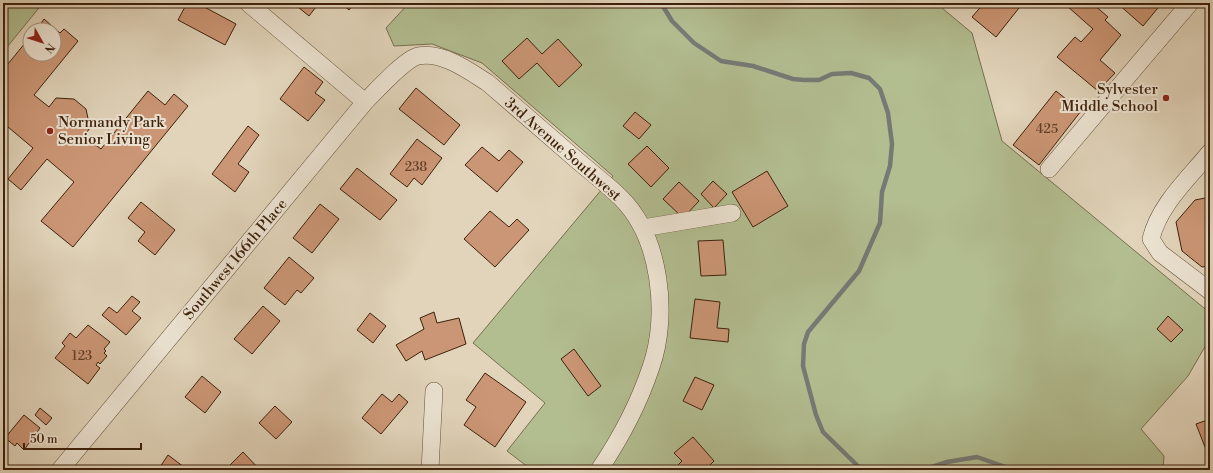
<svg xmlns="http://www.w3.org/2000/svg" width="1213" height="473" font-family="'Libre Bodoni',serif">
	<style>
		.green { fill: #b2bd90; stroke: #786f4e }
		.lines { fill: none; stroke-linecap: round; stroke-linejoin: round }
		.stream { stroke: #767a75; stroke-width: 4.5 }
		.building { fill: #cb9675; stroke: #3e210b }
		.minor-casing { stroke: #674e37; stroke-width: 18 }
		.minor { stroke: #ece3d2; stroke-width: 17 }
		.poi-dot { fill: #8f2418; stroke: #ece3d2; stroke-width: 1.5 }
		.labels { text-anchor: middle; stroke-width: 4; stroke-linejoin: round; paint-order: stroke }
		.number-label { font-size: 13px; fill: #613e26 }
		.poi-label { font-size: 15px; fill: #3e210b; stroke: #ece3d2; text-anchor: end }
		.street-label { font-size: 15px; fill: #3e210b; stroke: #ece3d2 }
	</style>
	<rect width="100%" height="100%" fill="#e1d4ba"/>
	<filter id="stains"><feTurbulence type="fractalNoise" baseFrequency=".005" numOctaves="4"/><feColorMatrix values="0 0 0 0 .2 0 0 0 0 .09 0 0 0 0 .02 0 0 0 .5 -.17"/></filter>
	<radialGradient id="worn" r=".72"><stop offset=".6" stop-color="#630" stop-opacity="0"/><stop offset="1" stop-color="#630" stop-opacity=".3"/></radialGradient>
	<path class="green" d="M3,3H43L3,52Z
		M409,3H936L972,33L1002,141L1210,313V338L1188,376L1141,429L1164,456L1163,470H532L507,451L545,403L473,343L613,176L482,63L432,44L394,46L386,28Z"/>
	<g class="lines">
		<path class="stream" d="M661,3L672,21L694,43L721,61L753,66L793,79L804,80H819L832,74L851,73L869,78L880,89L888,113L892,144L890,166L882,192L880,223L859,271L808,332L804,344L803,366L816,415L823,432L862,470
			M923,470L947,462L977,457L1014,470"/>
	</g>
	<path class="building" d="M187,3H197L236,24L225,45L178,20Z
		M293,3H319L309,16Z
		M341,3H354L349,10Z
		M984,3H1023L996,37L972,17Z
		M1069,3H1092L1108,17L1105,20L1121,35L1100,60L1115,73L1098,91L1057,57L1075,37L1081,42L1093,29L1067,6Z
		M1117,3H1162L1143,26Z
		M44,19L60,33L64,29L78,41L34,95L49,107L56,98L74,99L86,109L90,128L84,136L101,149L148,91L165,105L174,94L188,106L73,247L41,221L74,182L47,159L21,190L8,179L33,148L8,127L3,134V70L30,37V54H54V30H36Z
		M527,38L542,54L558,39L582,65L559,87L537,63L519,79L502,61Z
		M304,67L323,82L315,93L325,100L308,121L280,99Z
		M416,88L460,125L444,145L399,109Z
		M1056,91L1081,111L1039,165L1013,145Z
		M635,112L651,125L639,139L623,126Z
		M248,126L259,135L238,164L249,172L235,192L212,174Z
		M417,139L442,158L422,185L414,178L407,187L390,174Z
		M647,146L669,168L651,187L628,164Z
		M482,147L499,161L509,150L523,162L497,192L465,165Z
		M357,168L397,200L380,220L340,189Z
		M767,171L788,206L753,227L732,192Z
		M713,181L727,194L714,208L701,194Z
		M679,182L699,201L683,218L663,199Z
		M1210,197V266L1202,267L1182,251L1176,222L1195,200Z
		M141,202L175,230L155,255L138,241L145,232L128,218Z
		M320,204L339,219L312,253L293,238Z
		M490,211L509,227L517,219L529,230L495,267L464,239Z
		M723,240L726,275L701,276L698,241Z
		M289,257L314,278L301,293L297,290L285,305L264,288Z
		M132,296L140,302L132,311L141,318L126,335L102,315L109,307L117,313Z
		M695,299L720,302L717,328L729,329L728,342L690,338Z
		M263,306L280,321L252,354L234,339Z
		M434,312L437,323L459,318L466,344L425,360L422,351L406,361L396,345L424,329L420,318Z
		M370,313L386,326L373,343L357,330Z
		M1168,316L1183,330L1171,342L1157,329Z
		M88,325L110,342L104,349L106,351L104,353L107,356L100,364L98,362L96,365L100,368L88,384L55,358L65,346L62,343L70,333L76,338Z
		M574,349L601,386L588,396L561,359Z
		M485,373L526,402L495,447L464,425L476,407L466,400Z
		M202,376L221,392L205,413L185,397Z
		M695,377L714,385L702,410L683,401Z
		M382,394L392,402L399,394L408,402L381,434L362,418Z
		M275,406L292,422L276,439L259,423Z
		M40,408L52,418L46,425L35,415Z
		M24,415L40,428L24,450L17,443L15,446L5,438Z
		M1210,419V445L1205,447L1196,424Z
		M693,437L714,461L705,470H673L682,461L674,453Z
		M243,452L260,470H225Z
		M168,455L188,470H158Z"/>
	<g class="lines">
		<g class="minor-casing">
			<path id="minor" d="M248,3L365,102
				M1210,152C1189,178 1159,205 1151,239L1160,253L1210,291
				M1049,169L1190,3
				M643,228L732,213
				M60,470L365,102C376,91 405,59 418,56C442,51 469,71 488,83C518,109 548,135 578,161C592,173 608,185 621,198C661,238 669,316 651,367C639,403 620,439 599,470
				M430,470L434,391"/>
		</g>
		<use href="#minor" class="minor"/>
	</g>
	<g class="poi-dot">
		<circle cx="1166" cy="98" r="4"/>
		<circle cx="50" cy="131" r="4"/>
	</g>
	<g class="labels">
		<g class="number-label">
			<text x="1047" y="133">425</text>
			<text x="416" y="171">238</text>
			<text x="82" y="360">123</text>
		</g>
		<g class="poi-label">
			<text x="1158" y="94">Sylvester<tspan x="1158" dy="17">Middle School</tspan></text>
			<text x="58" y="127" text-anchor="start">Normandy Park<tspan x="58" dy="17">Senior Living</tspan></text>
		</g>
		<g class="street-label">
			<text transform="translate(563 149) rotate(41)" y="5">3rd Avenue Southwest</text>
			<text transform="translate(235 259) rotate(-50)" y="5">Southwest 166th Place</text>
		</g>
	</g>
	<rect width="1213" height="473" fill="none" stroke="#e1d4ba" stroke-width="16"/>
	<rect x="4" y="4" width="1205" height="465" fill="none" stroke="#3e210b" stroke-width="2"/>
	<rect x="8" y="8" width="1197" height="457" fill="none" stroke="#3e210b"/>
	<g transform="translate(42 42) rotate(129)"><circle r="19" fill="#ece3d2" stroke="#a69582"/>
	<path d="M0-3L7 15L0 10L-7 15Z" fill="#8f2418"/>
	<text y="-6" font-size="11" font-weight="bold" text-anchor="middle" fill="#3e210b">N</text>
	</g>
	<path d="M24 443v6h117v-6" fill="none" stroke="#3e210b" stroke-width="2"/>
	<text x="30" y="443" font-size="12" fill="#3e210b" stroke="#ece3d2" stroke-width="3" paint-order="stroke">50 m</text>
	<rect width="100%" height="100%" filter="url(#stains)"/>
	<rect width="100%" height="100%" fill="url(#worn)"/>
</svg>
